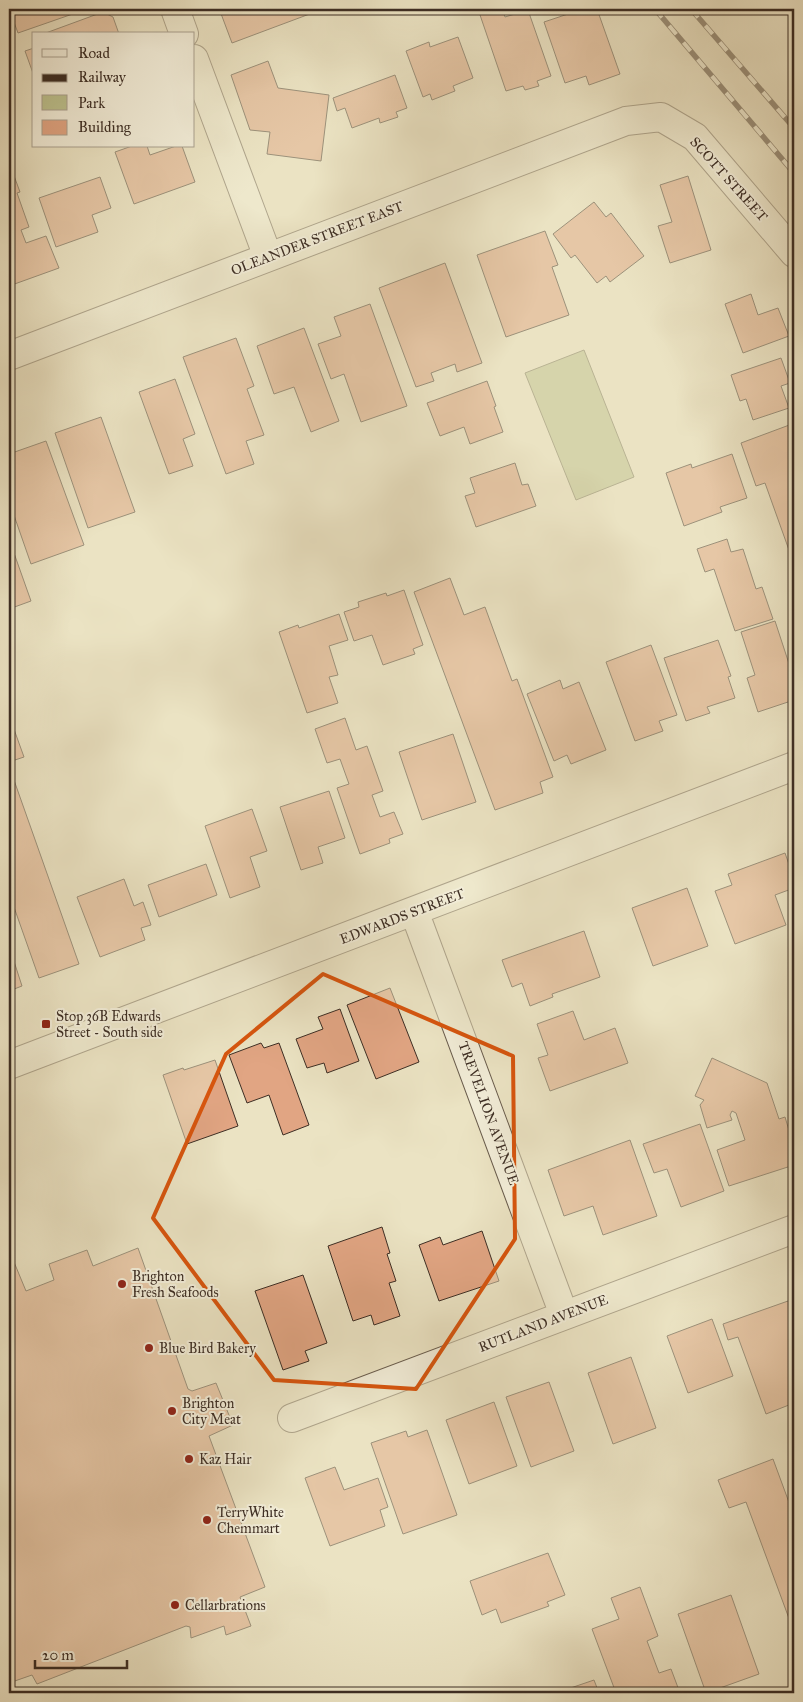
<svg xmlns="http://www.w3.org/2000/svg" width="803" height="1702" font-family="'IM FELL Great Primer',serif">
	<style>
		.green { fill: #bdc28f; stroke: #7d785a }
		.building { fill: #e1a583; stroke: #3d2e24 }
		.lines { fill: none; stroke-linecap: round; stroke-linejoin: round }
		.street-casing { stroke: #685b4c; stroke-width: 30 }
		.street { stroke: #f2edd8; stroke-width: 28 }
		.rail-casing { stroke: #3d2e24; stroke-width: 5.5 }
		.rail { stroke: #f2edd8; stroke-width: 4; stroke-dasharray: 11; stroke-linecap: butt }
		.marked { fill: none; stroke: #d7550e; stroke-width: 4; stroke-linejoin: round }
		.poi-dot { fill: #8f2418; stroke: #f2edd8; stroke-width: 2 }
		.labels { text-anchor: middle; stroke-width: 4; stroke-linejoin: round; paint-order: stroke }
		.street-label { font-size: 14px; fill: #3d2e24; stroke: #f2edd8 }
		.poi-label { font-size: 14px; fill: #3d2e24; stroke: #f2edd8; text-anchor: start }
	</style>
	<rect width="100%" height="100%" fill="#ebe3c3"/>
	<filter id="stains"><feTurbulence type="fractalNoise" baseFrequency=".004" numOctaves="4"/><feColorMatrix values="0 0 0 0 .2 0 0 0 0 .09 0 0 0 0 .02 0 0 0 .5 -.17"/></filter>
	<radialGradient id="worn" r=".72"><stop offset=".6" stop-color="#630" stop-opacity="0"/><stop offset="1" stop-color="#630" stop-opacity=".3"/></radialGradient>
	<path class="green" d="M584,350L634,477L576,500L525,373Z"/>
	<path class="building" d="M9,9H87L18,33Z
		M227,9H323L232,43L220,11Z
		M489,9H502L505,17L528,10L551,76L537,81L539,86L525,90L523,86L506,91L479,12Z
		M583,9H597L620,74L589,85L586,76L565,83L544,22Z
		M103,12L113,17L119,34H43Z
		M458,37L473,78L453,86L455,91L432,100L430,94L423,97L406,51L429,42L430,47Z
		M34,48V76L25,51Z
		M268,61L278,88L329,95L321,161L267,154L270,132L250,130L231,75Z
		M395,75L407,108L396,112L398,117L380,123L379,118L352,128L345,108L337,111L333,98Z
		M132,146H147L150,155L176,146H182L195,182L134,204L115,152Z
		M10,165L20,192L17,193L29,227L21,230L26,243L46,236L59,268L9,286V166Z
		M688,176L711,250L670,263L658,226L672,222L660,185Z
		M100,177L111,208L92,215L98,232L56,247L39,198Z
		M594,202L606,217L611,213L644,256L610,282L606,276L597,283L575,255L571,258L553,234Z
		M545,231L558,265L552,267L569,315L506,337L477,255Z
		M445,263L482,363L457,372L455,364L431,373L434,381L416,387L379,288Z
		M751,294L758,315L778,308L789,336L743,353L725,304Z
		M370,304L407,406L361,422L344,374L331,379L318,344L341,336L334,317Z
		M304,328L339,421L311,432L294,387L274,394L257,346Z
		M236,338L254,386L247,389L264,435L246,441L254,464L226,474L183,357Z
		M781,358L790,383L781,386L789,408L753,420L746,399L740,401L731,375Z
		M175,379L195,434L183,439L193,466L169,474L139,392Z
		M487,381L496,406L494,407L503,432L470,444L464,427L440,436L427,403Z
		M101,417L135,512L88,528L55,433Z
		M792,424L794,429V564L765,483L756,486L741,443Z
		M46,441L84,545L31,564L9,501V454Z
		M732,454L747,498L720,507L722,512L684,526L666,473L691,464L692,468Z
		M515,463L522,485L528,484L536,506L476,527L465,496L475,493L470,478Z
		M9,539L31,601L9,609Z
		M727,539L731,552L743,549L756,589L762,587L773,619L735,631L714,569L705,572L697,549Z
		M450,578L464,615L485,607L512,681L517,679L553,777L540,782L543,793L495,810L414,592Z
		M404,590L423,645L413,649L415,654L383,665L372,635L354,641L344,612L359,607L358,602L386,593L387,596Z
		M339,614L348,640L329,646L338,675L329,677L338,703L307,713L279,632L298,625L299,628Z
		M775,621L794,679V700L758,712L747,678L755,675L741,632Z
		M718,640L731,676L728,677L735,698L707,707L710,713L686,721L664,658Z
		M651,645L677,715L659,721L663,731L635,741L606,662Z
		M560,680L563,689L579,682L606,750L571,764L567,755L554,761L527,694Z
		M345,718L356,750L367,746L383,791L372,795L380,817L394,812L403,834L389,839L390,843L360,854L337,788L349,784L340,759L327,763L315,729Z
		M9,721H11L24,757L9,762Z
		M453,734L476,802L422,820L399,752Z
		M9,766L79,964L39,978L9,893Z
		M329,791L345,838L318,847L323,863L301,870L280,807Z
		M252,809L267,851L250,857L260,887L230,898L205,826Z
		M785,853L794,879V888L775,895L786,925L735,944L715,891L732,885L728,874Z
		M206,864L217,895L159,917L148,885Z
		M124,879L134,906L143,902L151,925L141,928L145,940L100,957L77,897Z
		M687,888L708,946L653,966L632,908Z
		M584,931L600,977L552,994L553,997L530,1006L522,983L512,987L502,960Z
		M9,946L22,986L9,991Z
		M390,988L419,1062L376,1079L347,1005Z
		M340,1009L359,1061L327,1073L324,1063L307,1068L296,1039L323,1029L318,1017Z
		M573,1011L584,1040L615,1028L628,1063L550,1091L538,1058L548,1055L537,1024Z
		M261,1043L264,1048L279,1043L309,1125L283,1135L269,1095L247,1103L229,1055Z
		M712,1058L767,1083L779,1119L785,1117L794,1147V1165L729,1186L717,1150L745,1140L736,1113L732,1111L730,1115L732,1120L707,1128L700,1105L704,1100L695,1096Z
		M215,1060L238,1126L187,1144L163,1075L183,1068L184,1070Z
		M700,1124L724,1191L681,1207L667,1169L654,1173L643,1144Z
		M630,1140L657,1216L603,1235L593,1206L564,1216L548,1170Z
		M382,1227L390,1253L387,1254L396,1281L389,1283L400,1316L374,1325L371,1315L353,1321L328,1246Z
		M482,1231L499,1281L439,1301L419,1245L440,1237L443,1245Z
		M138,1248L188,1389L192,1391L216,1383L233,1425L209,1436L265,1587L240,1597L251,1626L226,1635L224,1626L191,1638L190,1627L186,1626L37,1684L32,1675L9,1683V1250L26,1291L54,1280L49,1264L87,1250L93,1266Z
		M303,1275L327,1343L305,1351L309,1361L283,1370L255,1291Z
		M788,1301L794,1318V1403L766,1414L738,1337L728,1340L723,1324Z
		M712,1319L733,1376L688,1393L667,1336Z
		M631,1357L656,1428L613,1444L588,1373Z
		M549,1382L574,1451L531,1467L506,1397Z
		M494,1402L517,1466L469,1484L446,1420Z
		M427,1430L457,1515L403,1534L371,1443L406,1431L408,1437Z
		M773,1459L794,1516V1632L746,1502L729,1508L718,1480Z
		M335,1467L344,1490L378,1478L388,1507L380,1510L385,1526L330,1546L305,1478Z
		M548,1553L565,1595L547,1602L549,1606L501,1623L496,1609L482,1615L470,1581Z
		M640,1587L658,1636L647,1641L659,1673L671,1669L680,1693H616L592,1629L619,1619L611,1598Z
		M731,1595L759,1674L706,1693L678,1614Z
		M594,1680L599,1693H556Z"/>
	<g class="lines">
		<g class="street-casing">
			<path id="street" d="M175,9L184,34
				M194,59L268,257
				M9,356L626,121L661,117L695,137L794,253
				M414,911L564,1315
				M9,1065L794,766
				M292,1418L794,1229"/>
		</g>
		<use href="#street" class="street"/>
		<g class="rail-casing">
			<path id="rail" d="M655,9L794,173
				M691,9L794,128"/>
		</g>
		<use href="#rail" class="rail"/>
	</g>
	<path d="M0 0H803V1702H0ZM323,974L513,1056L515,1239L416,1389L274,1380L153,1218L226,1054Z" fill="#ebe3c3" fill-opacity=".55" fill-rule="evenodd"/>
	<path class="marked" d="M323,974L513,1056L515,1239L416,1389L274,1380L153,1218L226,1054Z"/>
	<g class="poi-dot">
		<rect x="41" y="1019" width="10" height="10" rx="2.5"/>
		<circle cx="122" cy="1284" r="5"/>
		<circle cx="149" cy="1348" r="5"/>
		<circle cx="172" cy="1411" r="5"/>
		<circle cx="189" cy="1459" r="5"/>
		<circle cx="207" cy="1520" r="5"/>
		<circle cx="175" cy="1605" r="5"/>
	</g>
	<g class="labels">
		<g class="street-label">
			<text transform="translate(729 179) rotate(48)" y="5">SCOTT STREET</text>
			<text transform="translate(317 238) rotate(-21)" y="5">OLEANDER STREET EAST</text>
			<text transform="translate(402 916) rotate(-21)" y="5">EDWARDS STREET</text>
			<text transform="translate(489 1113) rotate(70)" y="5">TREVELION AVENUE</text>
			<text transform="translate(543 1323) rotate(-21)" y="5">RUTLAND AVENUE</text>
		</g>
		<g class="poi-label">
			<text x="56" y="1021">Stop 36B Edwards<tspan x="56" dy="16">Street - South side</tspan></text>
			<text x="132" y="1281">Brighton<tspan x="132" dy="16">Fresh Seafoods</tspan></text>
			<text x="159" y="1353">Blue Bird Bakery</text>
			<text x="182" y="1408">Brighton<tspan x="182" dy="16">City Meat</tspan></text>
			<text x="199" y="1464">Kaz Hair</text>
			<text x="217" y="1517">TerryWhite<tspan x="217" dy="16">Chemmart</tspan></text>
			<text x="185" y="1610">Cellarbrations</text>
		</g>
	</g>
	<rect width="803" height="1702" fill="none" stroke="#ebe3c3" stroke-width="30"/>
	<rect x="10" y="10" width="783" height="1682" fill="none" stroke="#3d2e24" stroke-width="2.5"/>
	<rect x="15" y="15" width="773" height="1672" fill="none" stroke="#3d2e24"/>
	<rect x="32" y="32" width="162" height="115" fill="#f2edd8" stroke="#aaa190"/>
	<rect x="42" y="49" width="25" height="8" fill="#f2edd8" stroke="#aaa190"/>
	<text x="78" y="58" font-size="15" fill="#3d2e24">Road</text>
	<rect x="42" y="74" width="25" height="8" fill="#3d2e24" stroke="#aaa190"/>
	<text x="78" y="82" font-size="15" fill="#3d2e24">Railway</text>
	<rect x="42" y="95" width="25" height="15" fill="#bdc28f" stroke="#aaa190"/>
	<text x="78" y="108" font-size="15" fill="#3d2e24">Park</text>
	<rect x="42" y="120" width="25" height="15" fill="#e1a583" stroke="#aaa190"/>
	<text x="78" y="132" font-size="15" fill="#3d2e24">Building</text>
	<path d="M35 1660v8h92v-8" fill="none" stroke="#3d2e24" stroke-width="2.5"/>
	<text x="42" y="1660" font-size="15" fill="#3d2e24" stroke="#f2edd8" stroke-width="4" paint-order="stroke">20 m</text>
	<rect width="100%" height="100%" filter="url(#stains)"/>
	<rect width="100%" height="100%" fill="url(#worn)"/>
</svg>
